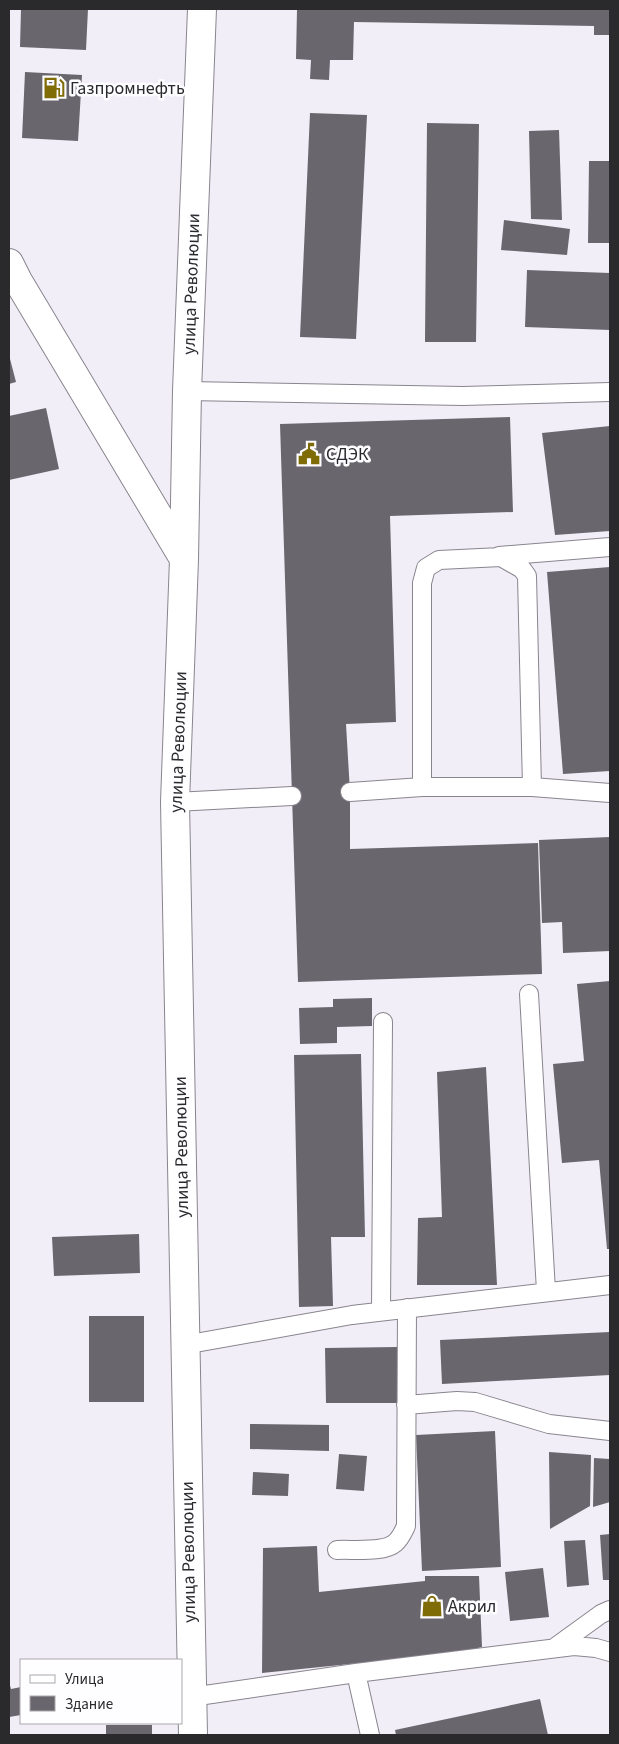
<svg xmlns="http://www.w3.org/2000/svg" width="619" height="1744" font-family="'Source Sans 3',sans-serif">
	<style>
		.building { fill: #6a666e }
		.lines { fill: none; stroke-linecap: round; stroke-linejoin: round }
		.service-casing { stroke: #89858e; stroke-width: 20 }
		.secondary-casing { stroke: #89858e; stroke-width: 30 }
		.service { stroke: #fff; stroke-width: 18 }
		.secondary { stroke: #fff; stroke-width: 28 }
		.labels { text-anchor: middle; stroke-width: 5; stroke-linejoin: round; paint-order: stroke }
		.poi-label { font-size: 18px; fill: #2a292c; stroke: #fefdff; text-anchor: start }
		.street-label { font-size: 18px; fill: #2a292c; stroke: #fefdff }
	</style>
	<rect width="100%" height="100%" fill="#f2eef7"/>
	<path class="building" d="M21,9H88L86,50L20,47Z
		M297,9H610V35H594V26L354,22L353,60H330L329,80L310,79L311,60L296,59Z
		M25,72L82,75L78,141L22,138Z
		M310,113L367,115L356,339L300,337Z
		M427,123L479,124L476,342H425Z
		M559,130L562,220L531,219L529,131Z
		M589,161H610V243H588Z
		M504,220L570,229L567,255L501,250Z
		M527,270L610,273V330L525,327Z
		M9,355L16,382L9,384Z
		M46,408L59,469L9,480V416Z
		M510,417L513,512L390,516L396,722L346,724L350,792V849L538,843L542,974L298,982L280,424Z
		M610,426V531L555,535L542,433Z
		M610,567V771L563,774L547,572Z
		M610,837V951L563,953L562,922L542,923L539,840Z
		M610,981V1249H607L599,1160L562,1163L553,1064L584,1061L577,984Z
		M372,998V1026L337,1027V1043L300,1044L299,1008L333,1007V999Z
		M361,1054L365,1237H331L333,1306L299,1307L294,1055Z
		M486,1067L497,1285H417L418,1218L442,1217L437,1072Z
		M139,1234L140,1273L54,1276L52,1237Z
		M89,1316H144V1402H89Z
		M610,1332V1375L442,1384L440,1340Z
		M397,1347V1403H326L325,1348Z
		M250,1424L329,1425V1451L250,1449Z
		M495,1431L501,1567L422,1571L416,1435Z
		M549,1452L591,1455L590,1506L550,1529Z
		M339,1454L367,1456L364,1491L336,1489Z
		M594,1458L610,1459V1502L593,1507Z
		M253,1472L289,1474L288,1496L252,1495Z
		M610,1534V1580H603L600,1535Z
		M585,1540L589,1585L567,1587L564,1541Z
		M317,1546L319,1592L425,1581V1576H479L482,1647L443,1657L438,1655L262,1673L263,1548Z
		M543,1568L549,1617L510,1621L505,1572Z
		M9,1682L11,1689L21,1687V1715L9,1717Z
		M540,1699L548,1735H396L395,1730Z
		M106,1725H152V1735H106Z"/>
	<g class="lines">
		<g class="service-casing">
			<path id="service" d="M187,391L463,396L610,392
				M499,556L610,547
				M422,787V583L426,568L439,560L501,557L522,569L527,576L532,787
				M350,792L422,787H532L610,793
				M175,802L292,796
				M529,994L546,1291
				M381,1311L383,1022
				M184,1345L352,1315L610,1285
				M406,1405L457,1401L475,1402L549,1424L610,1431
				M337,1550C352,1549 384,1553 395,1543C401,1538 403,1532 406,1526L407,1308
				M554,1648L601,1614L610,1610
				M356,1673L370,1735
				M191,1697L356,1673L574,1646L596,1648L610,1652"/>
		</g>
		<g class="secondary-casing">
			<path id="secondary" d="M9,263L18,281L184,559
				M193,1735L175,802L184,559L187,391L202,9"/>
		</g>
		<use href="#service" class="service"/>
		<use href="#secondary" class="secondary"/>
	</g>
	<defs>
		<g id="fuel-bare" transform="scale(1.725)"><path d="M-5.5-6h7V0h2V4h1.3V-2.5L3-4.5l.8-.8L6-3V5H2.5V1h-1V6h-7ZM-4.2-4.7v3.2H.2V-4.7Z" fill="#806c06" stroke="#fefdff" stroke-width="2.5" paint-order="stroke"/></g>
		<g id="civic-bare" transform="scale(1.725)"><path d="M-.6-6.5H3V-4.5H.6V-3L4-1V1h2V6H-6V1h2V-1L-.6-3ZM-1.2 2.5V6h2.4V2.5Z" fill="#806c06" stroke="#fefdff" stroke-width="2.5" paint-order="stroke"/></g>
		<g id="shop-bare" transform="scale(1.725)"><path d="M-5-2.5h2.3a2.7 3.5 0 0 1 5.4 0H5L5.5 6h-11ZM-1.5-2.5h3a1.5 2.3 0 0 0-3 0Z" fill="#806c06" stroke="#fefdff" stroke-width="2.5" paint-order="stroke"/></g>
	</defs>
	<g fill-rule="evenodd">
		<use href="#fuel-bare" x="54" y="88"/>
		<use href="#civic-bare" x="309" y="454"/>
		<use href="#shop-bare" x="432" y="1606"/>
	</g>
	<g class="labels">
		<g class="poi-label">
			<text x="70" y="94">Газпромнефть</text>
			<text x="326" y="460">СДЭК</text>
			<text x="448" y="1612">Акрил</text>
		</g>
		<g class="street-label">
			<text transform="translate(191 284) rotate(-88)" y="6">улица Революции</text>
			<text transform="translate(178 742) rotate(-88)" y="6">улица Революции</text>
			<text transform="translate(181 1147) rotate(-91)" y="6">улица Революции</text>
			<text transform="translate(188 1552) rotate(-91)" y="6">улица Революции</text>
		</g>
	</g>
	<rect width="619" height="1744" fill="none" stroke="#2a292c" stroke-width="20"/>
	<rect x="20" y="1659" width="162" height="65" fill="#fefdff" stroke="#a9a8ab"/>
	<rect x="30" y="1675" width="25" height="8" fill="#ffffff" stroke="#a9a8ab"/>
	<text x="65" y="1684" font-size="15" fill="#2a292c">Улица</text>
	<rect x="30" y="1696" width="25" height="15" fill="#6a666e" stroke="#a9a8ab"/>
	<text x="65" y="1709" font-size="15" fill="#2a292c">Здание</text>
</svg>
